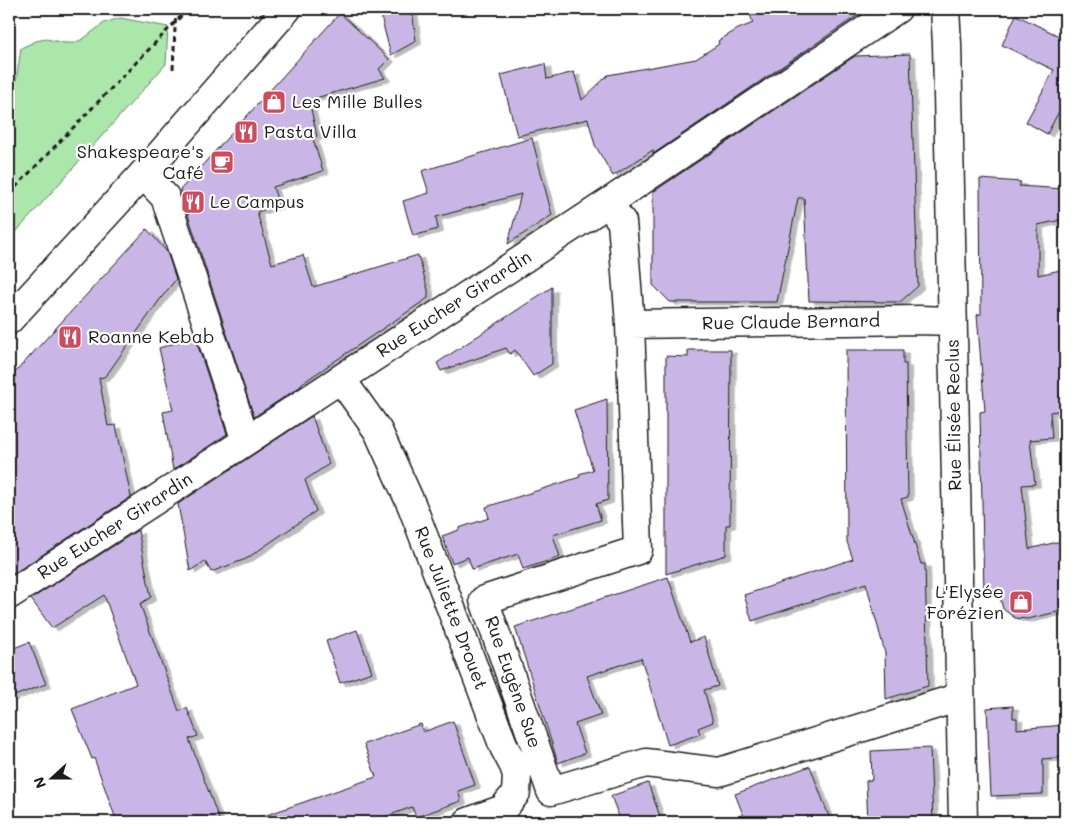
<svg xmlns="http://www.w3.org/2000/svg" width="1074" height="831" font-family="Mali,sans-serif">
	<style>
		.green { fill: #abe6ab; stroke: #648164 }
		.building { fill: #cab6e6; stroke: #1c1c1c; filter: url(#shadow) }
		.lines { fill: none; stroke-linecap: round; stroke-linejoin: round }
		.minor-casing { stroke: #1c1c1c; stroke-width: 31 }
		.major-casing { stroke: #1c1c1c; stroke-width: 31 }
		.path { stroke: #1c1c1c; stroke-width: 3; stroke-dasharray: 5 4; stroke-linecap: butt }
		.minor { stroke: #fff; stroke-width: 28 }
		.major { stroke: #fff; stroke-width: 28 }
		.labels { text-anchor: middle; stroke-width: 4.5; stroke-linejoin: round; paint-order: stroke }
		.poi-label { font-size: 18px; fill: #1c1c1c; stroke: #fff; text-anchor: start }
		.street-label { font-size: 18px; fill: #1c1c1c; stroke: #fff }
	</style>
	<defs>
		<filter id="shadow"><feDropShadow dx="5.5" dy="3" stdDeviation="0" flood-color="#0004"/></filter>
	</defs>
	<rect width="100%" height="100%" fill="#fff"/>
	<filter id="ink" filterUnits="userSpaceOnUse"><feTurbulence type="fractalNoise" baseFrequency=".02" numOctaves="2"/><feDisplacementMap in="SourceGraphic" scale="10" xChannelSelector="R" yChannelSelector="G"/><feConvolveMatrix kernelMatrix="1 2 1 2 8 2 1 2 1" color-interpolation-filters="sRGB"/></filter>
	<g filter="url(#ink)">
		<path class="green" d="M120,18L168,27L166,64L9,240V110L16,82L21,48L36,41L46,39L65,43H74L83,39L104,23Z"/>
		<path class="building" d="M379,9H412L416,41L391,55Z
			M748,9H867L653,154V150L613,176L595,145L588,119L517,136L501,75L545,64L547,79L574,72L582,100L608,75L696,59L719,44L718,41L738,29L753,23Z
			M340,13L389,59L379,69L385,78L309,100L317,136L313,139L323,171L273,187L279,205L257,212L272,264L303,255L313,287L418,255L428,290V298L301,384V386L254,417L180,190Z
			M1016,15L1065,39V100L1047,134L1026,122L1054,70L1002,45Z
			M910,54L918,286L900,302L809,301L804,198H798L777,302H670L653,285V192L855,56Z
			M532,138L552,215L508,244L521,194L436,217L438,229L413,236L403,201L429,193L422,171Z
			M980,179L1021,182L1019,186L1065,189V219L1038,225V275L1065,269V410L1050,412L1052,438L1030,440L1035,484L1022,485L1029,549L1065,540V610L1028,619L1015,618L1003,609L998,590L984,593L980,412L985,411L977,315L981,314Z
			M147,229L167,252L176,279L158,302L108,373L104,377L99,378L108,426L116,425L131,497L13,574L9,568V379Z
			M552,287V364L533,376L515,350L510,354L506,348L441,371L437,363Z
			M195,337L227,434L173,470L163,412L173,410L159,348Z
			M688,350H731L730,525H726V555L666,574V356L688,357Z
			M846,350H903V364H906L908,497L901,499L921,564H925L928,686L886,699L885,653L866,583L752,621L744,595L853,559L847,542Z
			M607,399L608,500L596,504L601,520L553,535L560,557L523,569L518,554L472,569L468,557L452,563L442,536L459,530V528L489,518L486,507L580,477L579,474L593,470L574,410Z
			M312,416L329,464L305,480L316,511L246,559L211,572L205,561L190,571L178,504Z
			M138,530L151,597L140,604L179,711L187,708L198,736L189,739L220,822H117L94,758L92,759L72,709L136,684L104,595L52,628L31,599Z
			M668,577L690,642L704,637L718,686L704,690L713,722L698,728L700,734L668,745L641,658L587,676L601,715L575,724L585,753L558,763L515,627Z
			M357,630L372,672L340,683L326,641Z
			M29,642L46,684L9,698V650Z
			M1013,706V718H1017V729L1065,725V757L1043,759V794L991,796L987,708Z
			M453,721L475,785L458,791L461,801L416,817L412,807L371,822H259L258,818L376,777L364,744L421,724L423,732Z
			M930,748L933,822H868L866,781L872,780L871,751Z
			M810,766L831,822H746L735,794Z
			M648,783L662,822H621L611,796Z"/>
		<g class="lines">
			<g class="minor-casing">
				<path id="minor" d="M945,9L947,44L963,822
					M143,174L165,197L246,441
					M608,203L622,222L630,324L638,550L484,600L551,791L646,763L719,772L960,697
					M630,324L919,320L952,321
					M341,379L378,431L412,506L504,747L514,766L517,775L516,793L503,809L468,822
					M9,595L246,441L608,203L897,9"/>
			</g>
			<g class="major-casing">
				<path id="major" d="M9,320L143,174L287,9"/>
			</g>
			<path class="path" d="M173,69L176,9
				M9,194L188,9"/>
			<use href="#minor" class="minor"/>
			<use href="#major" class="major"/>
		</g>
	</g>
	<defs>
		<g id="shop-square" transform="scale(1.25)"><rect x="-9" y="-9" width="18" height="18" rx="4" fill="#d1495b" stroke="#fff"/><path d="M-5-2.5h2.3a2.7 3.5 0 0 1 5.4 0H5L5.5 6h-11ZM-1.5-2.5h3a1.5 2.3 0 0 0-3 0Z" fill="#fff"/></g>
		<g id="restaurant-square" transform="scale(1.25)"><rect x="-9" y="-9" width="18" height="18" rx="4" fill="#d1495b" stroke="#fff"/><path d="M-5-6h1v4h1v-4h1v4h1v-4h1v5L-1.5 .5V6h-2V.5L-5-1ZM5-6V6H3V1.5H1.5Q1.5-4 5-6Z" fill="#fff"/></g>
		<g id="cafe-square" transform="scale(1.25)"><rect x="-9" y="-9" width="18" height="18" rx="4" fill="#d1495b" stroke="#fff"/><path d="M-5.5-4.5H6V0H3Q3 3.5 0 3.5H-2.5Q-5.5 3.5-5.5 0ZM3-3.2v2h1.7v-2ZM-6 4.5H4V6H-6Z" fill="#fff"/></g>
	</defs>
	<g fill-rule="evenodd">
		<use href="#shop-square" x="274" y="102"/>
		<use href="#restaurant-square" x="246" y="132"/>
		<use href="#cafe-square" x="222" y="162"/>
		<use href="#restaurant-square" x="193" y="202"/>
		<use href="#restaurant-square" x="70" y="337"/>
		<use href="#shop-square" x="1021" y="602"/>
	</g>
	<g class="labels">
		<g class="poi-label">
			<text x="292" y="108">Les Mille Bulles</text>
			<text x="264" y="138">Pasta Villa</text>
			<text x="204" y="158" text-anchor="end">Shakespeare's<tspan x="204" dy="21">Café</tspan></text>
			<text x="210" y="208">Le Campus</text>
			<text x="88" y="343">Roanne Kebab</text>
			<text x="1004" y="598" text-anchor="end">L'Elysée<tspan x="1004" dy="21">Forézien</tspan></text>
		</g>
		<g class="street-label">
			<text transform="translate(454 304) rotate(-33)" y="6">Rue Eucher Girardin</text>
			<text transform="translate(791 322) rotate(-1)" y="6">Rue Claude Bernard</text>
			<text transform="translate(954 415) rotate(-91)" y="6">Rue Élisée Reclus</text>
			<text transform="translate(115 526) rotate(-33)" y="6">Rue Eucher Girardin</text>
			<text transform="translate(451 608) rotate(69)" y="6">Rue Juliette Drouet</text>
			<text transform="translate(513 682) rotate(71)" y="6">Rue Eugène Sue</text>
		</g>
	</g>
	<rect width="1074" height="831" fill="none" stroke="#fff" stroke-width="30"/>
	<rect x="15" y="15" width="1044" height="801" fill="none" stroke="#1c1c1c" stroke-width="2" filter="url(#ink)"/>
	<g transform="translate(52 778) rotate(249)" stroke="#ffffff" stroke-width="4" paint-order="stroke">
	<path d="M0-4L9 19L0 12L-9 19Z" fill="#1c1c1c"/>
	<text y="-8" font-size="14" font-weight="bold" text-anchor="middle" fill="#1c1c1c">N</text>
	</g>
</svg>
